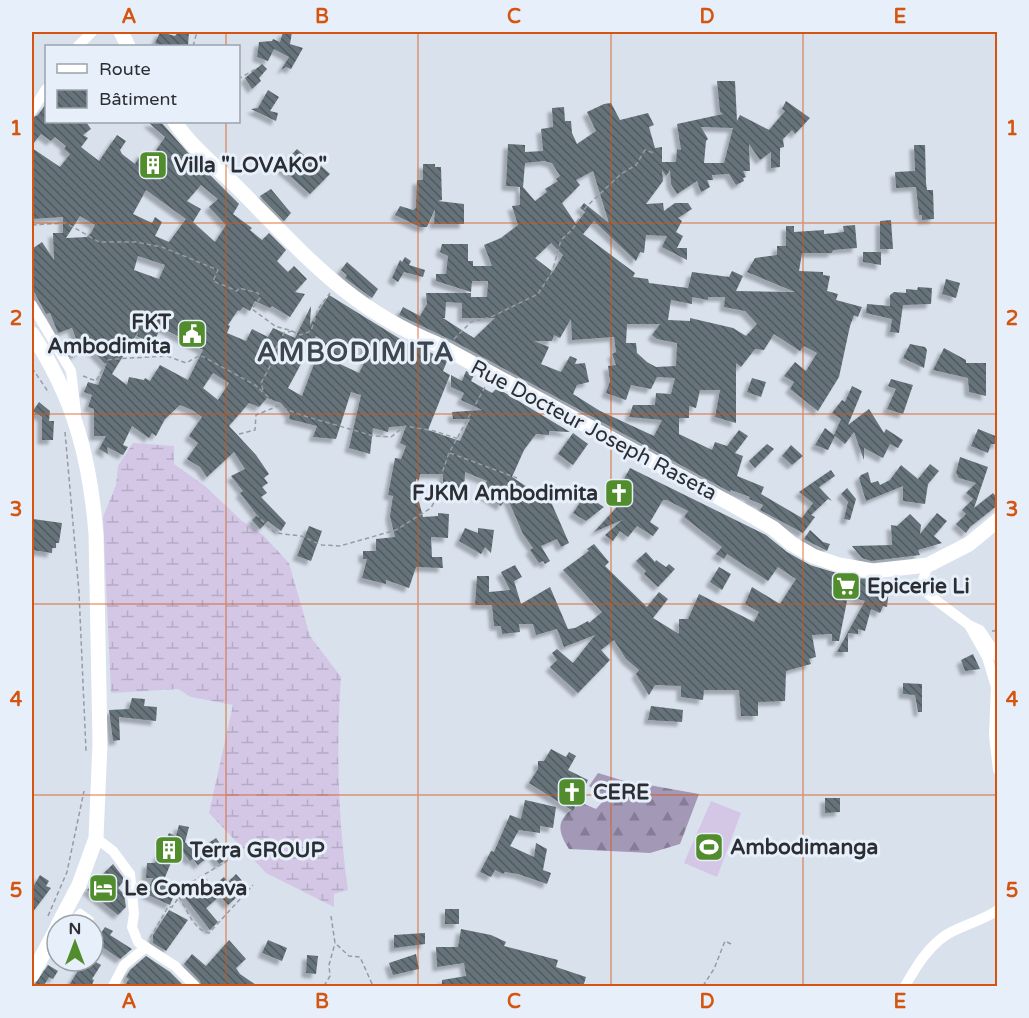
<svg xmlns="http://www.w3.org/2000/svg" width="1029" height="1018" font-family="'Varela Round',sans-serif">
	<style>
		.forest { fill: url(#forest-firs) }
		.wetland { fill: url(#wetland-marsh) }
		.pitch { fill: #d3c7e5 }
		.building { fill: url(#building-back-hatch); fill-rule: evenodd; filter: url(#shadow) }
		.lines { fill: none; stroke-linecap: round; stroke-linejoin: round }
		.path { stroke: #969ca5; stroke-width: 1.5; stroke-dasharray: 4.5 3; stroke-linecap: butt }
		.service { stroke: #fff; stroke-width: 5 }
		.minor { stroke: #fff; stroke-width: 10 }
		.primary { stroke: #fff; stroke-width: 15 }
		.grid { fill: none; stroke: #d55510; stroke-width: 1.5; stroke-opacity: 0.55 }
		.labels { text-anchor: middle; stroke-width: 6; stroke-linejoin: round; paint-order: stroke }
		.poi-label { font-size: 21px; font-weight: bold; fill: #2b2e32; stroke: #e6effa; text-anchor: start }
		.street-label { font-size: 21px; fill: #2b2e32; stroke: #e6effa }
		.district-label { font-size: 27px; font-weight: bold; letter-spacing: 1.5px; fill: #3d454e; stroke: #e6effa }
		.neatline { fill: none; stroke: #d55510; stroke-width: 2 }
		.grid-label { font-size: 20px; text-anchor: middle; font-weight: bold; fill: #d55510 }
	</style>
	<defs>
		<pattern id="forest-firs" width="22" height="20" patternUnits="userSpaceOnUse" patternTransform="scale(1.5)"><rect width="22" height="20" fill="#a398b6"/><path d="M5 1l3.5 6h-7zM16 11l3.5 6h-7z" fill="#857c95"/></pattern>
		<pattern id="wetland-marsh" width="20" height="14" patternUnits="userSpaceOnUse" patternTransform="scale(1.5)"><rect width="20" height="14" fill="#d3c7e5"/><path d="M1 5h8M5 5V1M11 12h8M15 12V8" fill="none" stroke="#b5abc5"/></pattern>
		<pattern id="building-back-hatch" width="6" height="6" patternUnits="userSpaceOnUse" patternTransform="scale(1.5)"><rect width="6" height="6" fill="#66737a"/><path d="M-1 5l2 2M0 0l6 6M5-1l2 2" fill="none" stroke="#505a5f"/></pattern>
		<filter id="shadow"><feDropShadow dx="-4.5" dy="4.5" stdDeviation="1.5" flood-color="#0004"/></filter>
	</defs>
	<rect width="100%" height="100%" fill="#d9e1ed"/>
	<path class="forest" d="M598,773L621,780L699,794L680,844L650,853L569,849C554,826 559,816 582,803L596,809L606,798L589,786Z"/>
	<path class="wetland" d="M133,443L174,446V464L205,486L242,521L263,535L289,563L310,636L341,677C336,749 338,818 348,890L334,894V907L266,873L209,813L233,705L191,697L178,689L111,693L103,517L116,485L118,466Z"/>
	<path class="pitch" d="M711,801L741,813L717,877L684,863Z"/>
	<path class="building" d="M160,32L175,36L178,32H189L188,46H163L155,43Z
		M283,32H292L290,44L303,48L291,69L286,67L281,70L289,57L274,49L268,61L257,57L259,42L272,41L273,39L280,42Z
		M262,64L267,69L259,78L261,81L252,89L245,78Z
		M717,81H735L737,121L740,115L769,130L785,111L782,109L786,101L810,118L795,134L792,130L783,139L784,147L780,148V167L771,168V152L760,160L749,144L750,171H743L746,177L743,178L744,181L736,185L729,174L712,175L713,180H707L710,187L705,190L701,192L697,181L677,194L671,184L670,170L666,176L662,170L663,181L646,204L663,203L664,211L675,203H688L692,209L678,218L682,221L676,232L683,236L677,248H687V260L662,247L667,236L646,235L644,253L640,252L636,261L594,221L583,234L635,273L633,277L648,279L649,283L688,288L692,272L729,277L732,271L743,276L736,291L795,292L747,272L755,258L777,255V246H786V226H794V232L824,230V234L844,232L843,226L855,225L857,248L833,250L832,253H802L799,271L823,272V275L830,276L827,291L838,294L836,300L862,307L858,317L854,315L850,326L839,377L818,411L790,389L794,382L784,376L795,362L806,371L817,353L804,346L800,351L774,334L764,350L755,349L741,367L736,363V423L715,417L720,390H700L696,408L689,406V418H679V434L712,450L715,442L727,446L739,430L748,436L735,453L743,456L737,476L764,487L761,494L802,518L813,503L799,492L831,470L835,476L819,487L832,501L828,499L811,515L815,517L803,533L760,510L763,505L749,499L750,497L731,490L730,492L455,342L399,315L403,307L420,316L427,304L426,293H471V297H487L488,281H472L471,292L436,281V274H446L448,256L440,252L442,244H468V261H473V266H492L484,245L501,238L518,225L512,206L520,205V187L506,186L508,144L525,145V152L543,151L541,129L553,127L552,108L564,107L565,121H571L572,133L577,144L596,131L587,112L604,104L611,103L620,120L648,113L654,125L649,127L655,148L662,147V162H676L677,149L681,150L677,124L723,114L720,112ZM701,127L733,128L724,163H704L706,141L708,139ZM544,161L552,163L560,176L556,179L558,181L545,189L547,192L535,201L523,187L525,163ZM593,171L609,223L584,203L580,208L585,212L576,224L562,203L580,185L576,180ZM551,243L563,255L553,272L535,258ZM692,297L708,300V297H725L724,307L745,311L757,324L746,336L733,328L690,318V321L668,320L671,300L692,304ZM446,302L462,303V318H495L474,338L443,318H445ZM571,319L572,340L614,337L616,352L612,354L616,365L608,366L610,381L606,393L626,400L631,385L651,389L657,377L675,378L671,394L656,393L655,405H633L629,417L662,420L654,436L600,411L573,394L577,385L589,382L585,363L575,364L577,359L570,356L561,372L541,364L549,347L534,341H552L554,335L560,338ZM627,324H660L652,335L657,339L677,343L676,366L656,367L647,362L637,353L636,343H626Z
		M268,90L279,97L270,111L278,113L276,121L251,109L258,108Z
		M45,105L46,122H86L91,129L83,135L88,138L81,147L99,161L117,135L126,141L120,150L122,154L135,164L142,152L151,158L165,137L148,122H161L190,155L239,204L233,214L252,228L250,230L262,240L269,233L286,250L277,261L288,272L294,266L307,279L295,292L305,294L290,317L272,306L270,308L255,301L250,311L243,307L240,311L238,310L228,325L230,326L227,333L246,341L252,329L268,337L273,328L295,338L311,306L310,325L329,295L410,345L412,343L447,361L443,371L450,375L428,430L460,441L470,419H453L452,412L482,410L461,400L464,393L451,387V375L462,381L466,371L474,375L471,381L492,393L497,388L570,432L549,431V435L536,434L524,450L512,477L536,493L538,490L548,495L569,543L561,547L557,539L541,546L550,561L545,564L543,561L539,563L530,550L533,548L523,534L507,497L501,506L480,492L487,481L465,472L464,494H448V490H443V474H420L419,480L416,479V499L418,498L423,517L438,516V513L449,514L448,538L431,537L432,557H442L443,568L416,567L409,588L386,580V584L362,578L367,559H363V551H376V539L395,537L390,516L393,496L388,495L395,458L401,459L406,446L400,443L406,426L389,427L388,432L373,428L370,454L349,448L361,395L351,392L336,439L313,437L317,426L289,419L290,414L281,403L267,398L259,407L249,403L229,426L256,455L269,474L264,478L268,483L262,487L267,493L261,497L286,523L281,531L268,521L260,529L252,520L257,515L240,493L243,491L231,476L245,469L234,452L207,477L200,467L187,459L198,443L189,436L202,417L194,411L180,405L165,419L156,436L152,433L149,438L132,426L123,445L128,447L123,455L107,447L108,454L99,449L106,436H94V409L88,407L92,395L84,392L88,382L98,385L106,365L90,348L86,347L72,357L66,349L77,341L72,328L58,333L50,313L46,314L32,288V249L42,242L54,260L53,233H63V217L32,219V148L60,167L70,154L64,149L66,146L55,137L51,141L41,134L32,145V118L38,115ZM201,185L218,199L209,207L226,225L215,242L193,222L201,209L187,201ZM146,190L186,219L169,242L155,236L162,222L155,217L152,223L133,214ZM80,216L95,225L91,233L87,237L66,238ZM138,256L165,265L159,279L134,270ZM161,327L203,350L188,380L160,365L150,381L145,378L144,380L129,377L127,385L112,374L138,332L137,336L153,344ZM316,336L323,340L302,396L288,388ZM353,337L365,346L361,355L367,357L359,373L340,364L345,355L341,353ZM213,373L229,383L218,400L203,388Z
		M914,145H925L926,183L927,190H933L934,219L922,220V215H919L916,187L896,188L895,172L915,171Z
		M297,149L306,157L308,154L330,174L310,194L280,167Z
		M423,164H435V167H441L442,200L438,201L464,204V224H434L435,209L427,227H420L395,215L400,206L413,210L416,208L417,180H423Z
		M271,189L291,213L284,221L260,196Z
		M891,220L893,249H880V221Z
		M863,252H881V265L863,262Z
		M405,257L411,261L409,265L425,270L423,277L404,272L398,282L392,278L400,260L402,262Z
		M347,262L378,289L372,298L345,278L347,275L341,270Z
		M946,279L960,283L956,298L942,294Z
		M918,287L932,288L931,304L903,305L899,333L890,332L892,319L866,313L867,304L890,306V295L894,292L906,293V289L917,290Z
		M910,344L925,347L927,350L924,368L903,358Z
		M944,348L966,360V363H986V396L969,392L968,378L933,370Z
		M752,378L766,382L761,397L747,392Z
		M891,379L913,385L903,414L887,409L896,389L888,386Z
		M852,386L862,391L848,425L869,409L884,433L886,429L903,440L898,448L890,444L883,458L864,448V460L854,432L845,444L835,436L828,450L815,445L825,428L834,435L841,419L832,413L842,400L845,402Z
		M39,402L50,411L49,421H54L53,440H42V417L33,411Z
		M978,429L998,437V444H991L988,453L971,446Z
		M573,433L588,444L573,465L558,454Z
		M767,444L774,449L755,468L749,461Z
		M791,445L803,456L792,465L782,456Z
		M960,457L988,467L974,508L993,493L998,499V505L970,527L966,533L956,524L966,514L962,510L973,499L966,493L976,483L959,478L956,473Z
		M930,464L939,471L928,484L925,504L903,501V486L866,501L859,478L861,475L868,472L871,483L878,481L880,485L890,480L901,465L918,479Z
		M630,468L766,535L787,552L810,565L853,578L890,580L887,607L883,606L880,613L871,609L865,631L858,629V634L848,633V652H837L865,601L848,596L839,641H832V634L812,635L816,657L809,659L811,664L786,671L785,701L758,702V716H741L739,690H704L703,700L681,697V686L655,685L649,695L636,674L639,670L626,659L614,640L601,650L610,660L578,693L550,667L557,660L552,653L557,649L573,663L595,635L564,647L557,629L536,635L533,624H519L520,632L502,634L501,626H494L492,605H475L477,576H489V592L510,590L501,572L515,565L522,577L514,581L521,604L550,587L568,629L575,628L588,621L589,623L602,612L563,570L589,551L587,549L594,544L609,562L605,566L647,607L659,592L668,599L653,618L679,634V619H688L699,594L754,622L759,612L745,604L752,587L780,604L796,579L778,567L768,581L727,554L724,559L716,554L722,547L684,517L688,511L667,500H663L650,522L659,528L653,536L637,526L628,537L620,531L613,541L605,535L622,520L594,532L625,498L618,490Z
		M847,488L856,499L850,520L844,519L848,502L841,494Z
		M585,495L604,507L586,521L573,513Z
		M937,513L947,521L934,536L942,543L918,550L920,555L871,561L862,558L852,546L892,545L891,525L897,526L910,514L921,525L920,534Z
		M33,519L62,523L59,543H56V548H52V553L32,550Z
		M309,526L322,531L311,561L297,556Z
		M465,528L478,533V528L494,530L491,553L485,547L481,554L459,541Z
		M810,530L823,542L830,544L827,551L804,539Z
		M646,552L655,562L656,560L666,567L669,564L675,569L658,587L644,574L646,571L636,561Z
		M719,567L731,574L722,590L710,582Z
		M973,654L980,669L965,671L961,660Z
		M903,683L922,684V712H918L915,695L903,694Z
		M132,698L145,699L144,706L157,707L156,721L119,717L120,740L113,741L109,710L129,709Z
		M651,706L683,710L682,722L648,720Z
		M551,749L566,757L569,752L576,756L568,770L588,780L573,811L529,783L538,769V761H544Z
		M825,798H840V812L825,813Z
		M525,800L556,807L553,828L540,826V833L519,830L510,846L534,857L536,843L547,849L543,870L551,873L547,884L518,874L505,872L503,874L495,870L491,877L480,872L491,851L494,852L510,815L521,819Z
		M179,825L189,827L185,842L195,852L216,838L230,857L219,864L212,854L198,865L193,859L190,861L178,846L163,882L177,888L170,905L146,894L153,878H146L147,863H155L169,833L176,836Z
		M113,864L123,877V882L118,888L124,894L126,907L118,915L87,890Z
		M236,874L245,884L233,895L236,898L228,905L220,896L206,908L218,922L210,930L183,895L206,878L212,887L224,877L228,882Z
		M40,875L49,881L46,886L51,888L32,913V889Z
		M445,909H459V924H445Z
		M169,910L188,920L166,951L153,943V935Z
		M105,927L113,931L110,935L132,949L120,959L95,942Z
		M461,929L491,935L506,942L504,946L558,960L556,967L586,977L583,987L442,985V980L466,976L464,963L437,967L436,947H458Z
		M425,933V944L394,948V935Z
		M229,940L246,959L236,968L240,974L259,987H202L200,981L184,964L192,954L206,966Z
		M268,940L287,948L282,961L262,953Z
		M416,954L419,969L393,975L389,963Z
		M307,955L318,956L316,974L306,973Z
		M146,956L170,972L185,987H124L129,979L126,977L130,970Z
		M84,961H94L101,965L92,979L94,980L91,987H68Z
		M48,965L58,971L53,979L49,977L43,987H40L35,984Z"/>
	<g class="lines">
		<path class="path" d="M193,46L197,32
			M238,79L256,69
			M32,225L66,223L99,242H136L162,247L218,270L213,281L237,291L239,288L258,293L260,298L252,309L275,326L292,331L284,333L274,352L275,357L261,383L263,390
			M292,331L300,335L311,331L318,309L330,293
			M454,339L471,322L491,317L538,294L552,272L561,240L572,230L586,207L621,174L636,165L645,150L654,153
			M32,368L49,393
			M83,376L96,381L108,360L113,359L167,356L186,363L200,355L255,385L278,406L301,415L374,436L391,437L405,426L434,431L459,439
			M65,432L79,592L86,751
			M239,434L255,430L256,415L278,406
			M450,453L517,478
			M250,509L275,533L301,536L322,545L340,546L396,530L431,508L438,495L442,473L449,453L486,385
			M992,631H995L998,621
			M179,897C187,909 193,930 209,933L253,885
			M48,916L67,872L84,791
			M331,916L335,943L349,956L360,957L373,986
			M150,938L168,907H172L177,900V891L230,859
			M324,986L330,976L329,965L335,943
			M703,986L714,969L725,941L733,945"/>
		<path class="service" d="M64,918L72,919L80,911L91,919"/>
		<path class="minor" d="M78,46L92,32
			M32,111L46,89
			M32,305L71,371L76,412
			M928,565L922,583L929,595L969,625L987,657L996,687L994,735L998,770
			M969,625L980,630L998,657
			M96,838L113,851L130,874L134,914L132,927L138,942L175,966L195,986
			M113,986L124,965L146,947
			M905,986C916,967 927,948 946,935C962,925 980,922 998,910"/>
		<path class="primary" d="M121,32L128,46
			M175,122C191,147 217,167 238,188C303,253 349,309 437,344L731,504L773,528L792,544L813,556L839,565L873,571L928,565L969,544L998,520
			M32,334C74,398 90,458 96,534L100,743L96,838L79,885L58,925
			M32,975L57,928"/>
	</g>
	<path class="grid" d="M226,32V46M418,32V986M611,32V986M803,32V986M226,122V986M32,223H998M32,414H998M32,604H998M32,795H998"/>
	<defs>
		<g id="building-square" transform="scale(1.5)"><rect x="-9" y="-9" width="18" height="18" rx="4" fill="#518d2c" stroke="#e6effa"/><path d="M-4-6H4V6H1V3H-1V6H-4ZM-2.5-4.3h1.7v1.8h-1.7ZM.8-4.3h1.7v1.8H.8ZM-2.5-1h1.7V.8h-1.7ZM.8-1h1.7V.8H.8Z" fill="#fff"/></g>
		<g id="civic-square" transform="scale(1.5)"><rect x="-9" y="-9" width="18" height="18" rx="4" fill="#518d2c" stroke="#e6effa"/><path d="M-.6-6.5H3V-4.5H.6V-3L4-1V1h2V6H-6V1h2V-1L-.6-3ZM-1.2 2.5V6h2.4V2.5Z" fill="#fff"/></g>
		<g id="church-square" transform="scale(1.5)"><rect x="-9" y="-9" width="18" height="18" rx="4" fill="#518d2c" stroke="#e6effa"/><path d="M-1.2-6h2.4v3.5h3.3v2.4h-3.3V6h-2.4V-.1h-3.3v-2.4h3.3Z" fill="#fff"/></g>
		<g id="supermarket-square" transform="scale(1.5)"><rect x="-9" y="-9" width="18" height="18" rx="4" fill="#518d2c" stroke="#e6effa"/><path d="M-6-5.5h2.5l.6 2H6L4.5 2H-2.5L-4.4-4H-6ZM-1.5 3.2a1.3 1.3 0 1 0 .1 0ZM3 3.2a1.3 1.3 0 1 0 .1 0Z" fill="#fff"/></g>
		<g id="stadium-square" transform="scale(1.5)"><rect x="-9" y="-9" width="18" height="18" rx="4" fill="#518d2c" stroke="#e6effa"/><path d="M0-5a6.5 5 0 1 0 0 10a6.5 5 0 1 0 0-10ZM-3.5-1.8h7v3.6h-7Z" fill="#fff"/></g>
		<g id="hotel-square" transform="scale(1.5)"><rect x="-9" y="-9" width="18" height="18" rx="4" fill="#518d2c" stroke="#e6effa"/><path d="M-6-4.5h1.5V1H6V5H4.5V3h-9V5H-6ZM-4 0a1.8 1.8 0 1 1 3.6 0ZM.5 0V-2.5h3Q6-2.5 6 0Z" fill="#fff"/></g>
	</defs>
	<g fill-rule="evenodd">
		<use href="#building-square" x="153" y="165"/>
		<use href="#civic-square" x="192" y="334"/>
		<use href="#church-square" x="619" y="493"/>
		<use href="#supermarket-square" x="846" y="586"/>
		<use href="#church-square" x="572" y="792"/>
		<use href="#stadium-square" x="709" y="847"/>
		<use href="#building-square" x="169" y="850"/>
		<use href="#hotel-square" x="103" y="888"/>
	</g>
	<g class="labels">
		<g class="poi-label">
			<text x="174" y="172">Villa "LOVAKO"</text>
			<text x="171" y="329" text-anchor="end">FKT<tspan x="171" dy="24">Ambodimita</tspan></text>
			<text x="598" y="500" text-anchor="end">FJKM Ambodimita</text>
			<text x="867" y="593">Epicerie Li</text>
			<text x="593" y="799">CERE</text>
			<text x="730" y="854">Ambodimanga</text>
			<text x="190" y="857">Terra GROUP</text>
			<text x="124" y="895">Le Combava</text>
		</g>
		<g class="street-label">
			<text transform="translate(594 430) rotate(28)" y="7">Rue Docteur Joseph Raseta</text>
		</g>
		<g class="district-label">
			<text x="356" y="361">AMBODIMITA</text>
		</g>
	</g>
	<rect width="1029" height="1018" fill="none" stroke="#e6effa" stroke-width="66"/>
	<rect x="45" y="45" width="195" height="78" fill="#e6effa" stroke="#9ba2aa" stroke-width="1.5"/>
	<rect x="57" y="64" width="30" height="9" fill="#ffffff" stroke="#9ba2aa" stroke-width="1.5"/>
	<text x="99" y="75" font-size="18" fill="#2b2e32">Route</text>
	<rect x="57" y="90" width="30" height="18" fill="url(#building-back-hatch)" stroke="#9ba2aa" stroke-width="1.5"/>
	<text x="99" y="105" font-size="18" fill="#2b2e32">Bâtiment</text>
	<g transform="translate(75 943)"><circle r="28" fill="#e6effa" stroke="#9ba2aa" stroke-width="1.5"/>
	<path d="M0-4.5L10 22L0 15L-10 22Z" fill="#518d2c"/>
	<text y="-9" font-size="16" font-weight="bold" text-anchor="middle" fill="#2b2e32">N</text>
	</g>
	<rect x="33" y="33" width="963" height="952" class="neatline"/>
	<g class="grid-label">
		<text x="129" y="23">A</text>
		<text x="322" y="23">B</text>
		<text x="514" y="23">C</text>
		<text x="707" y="23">D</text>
		<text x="900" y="23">E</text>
		<text x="16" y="135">1</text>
		<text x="1012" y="135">1</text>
		<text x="16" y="325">2</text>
		<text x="1012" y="325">2</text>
		<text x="16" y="516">3</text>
		<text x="1012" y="516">3</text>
		<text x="16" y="706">4</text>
		<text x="1012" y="706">4</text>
		<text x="16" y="897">5</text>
		<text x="1012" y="897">5</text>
		<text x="129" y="1008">A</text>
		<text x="322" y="1008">B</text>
		<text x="514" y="1008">C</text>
		<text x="707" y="1008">D</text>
		<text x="900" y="1008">E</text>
	</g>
</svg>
